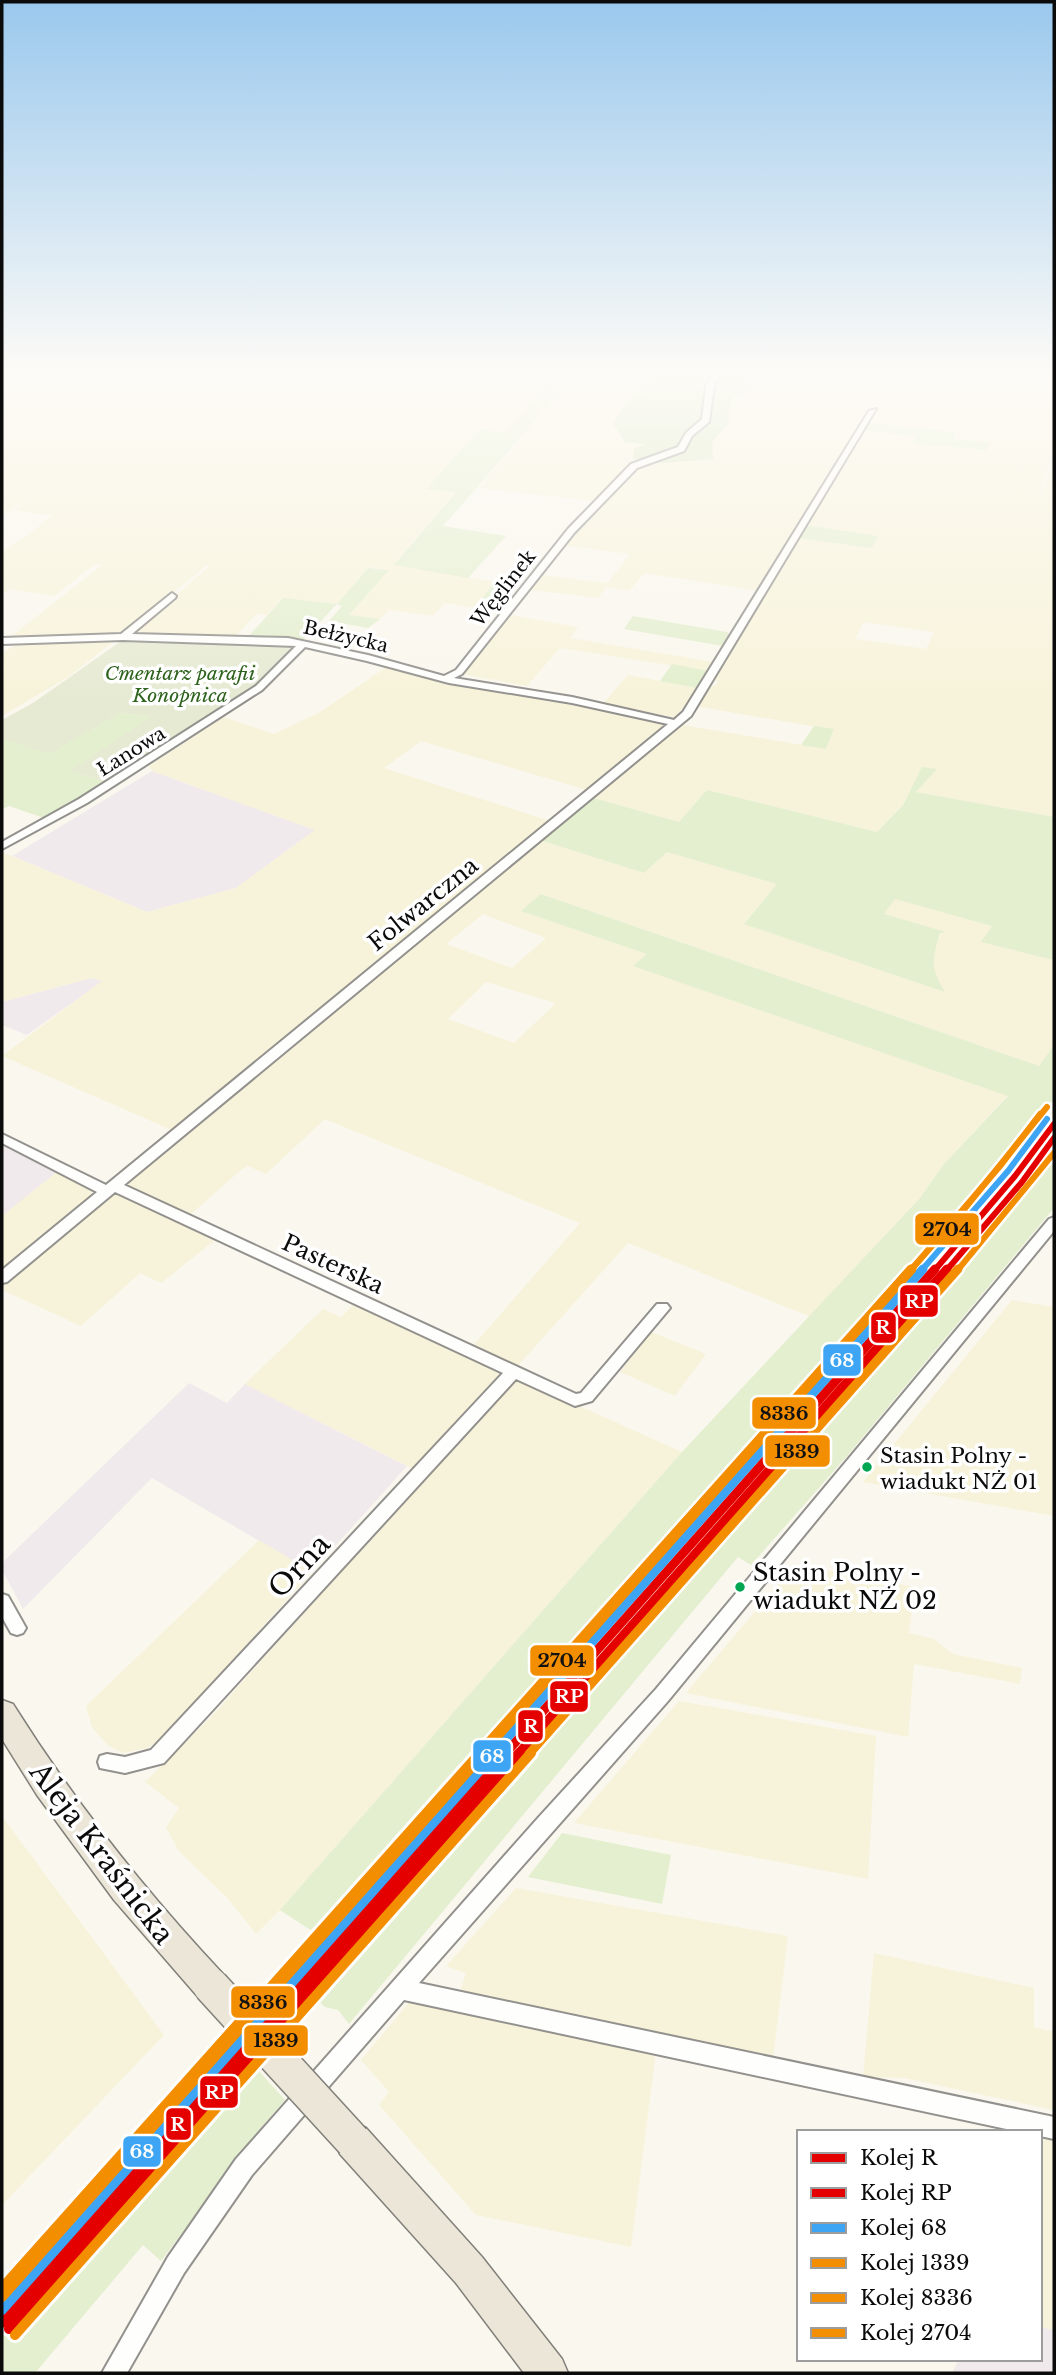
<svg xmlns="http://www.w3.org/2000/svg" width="1056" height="2375" font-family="'Libre Baskerville',serif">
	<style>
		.industrial { fill: #f1eaec }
		.farmland { fill: #f7f3da; fill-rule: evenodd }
		.green { fill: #e3efce }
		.forest { fill: #d4e6bc }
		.cemetery { fill: #e6ead2 }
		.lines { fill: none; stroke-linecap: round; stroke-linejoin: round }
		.street-casing { stroke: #93918d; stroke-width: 4 }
		.primary-casing { stroke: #807f7a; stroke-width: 3 }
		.street { fill: #fefefc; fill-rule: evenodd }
		.primary { fill: #ebe6d7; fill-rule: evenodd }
		.primary-bridge-casing { stroke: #807f7a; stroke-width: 38; stroke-linecap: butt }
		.primary-bridge { stroke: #ebe6d7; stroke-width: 35 }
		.rail-1-far2-casing { stroke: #fff; stroke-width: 11 }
		.rail-1-far1-casing { stroke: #fff; stroke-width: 14 }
		.rail-1-casing { stroke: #fff; stroke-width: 16 }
		.rail-2-far2-casing { stroke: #fff; stroke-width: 11 }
		.rail-2-far1-casing { stroke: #fff; stroke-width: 14 }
		.rail-2-casing { stroke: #fff; stroke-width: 16 }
		.rail-3-far2-casing { stroke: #fff; stroke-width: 11 }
		.rail-3-far1-casing { stroke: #fff; stroke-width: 14 }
		.rail-3-casing { stroke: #fff; stroke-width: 16 }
		.rail-4-far2-casing { stroke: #fff; stroke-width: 11 }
		.rail-4-far1-casing { stroke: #fff; stroke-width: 14 }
		.rail-4-casing { stroke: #fff; stroke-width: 16 }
		.rail-5-far2-casing { stroke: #fff; stroke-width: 11 }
		.rail-5-far1-casing { stroke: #fff; stroke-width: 14 }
		.rail-5-casing { stroke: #fff; stroke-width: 16 }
		.rail-6-far2-casing { stroke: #fff; stroke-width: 11 }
		.rail-6-far1-casing { stroke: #fff; stroke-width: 14 }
		.rail-6-casing { stroke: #fff; stroke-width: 16 }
		.rail-1-far2 { stroke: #e50000; stroke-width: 6 }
		.rail-1-far1 { stroke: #e50000; stroke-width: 9 }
		.rail-1 { stroke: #e50000; stroke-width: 10 }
		.rail-2-far2 { stroke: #e50000; stroke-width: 6 }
		.rail-2-far1 { stroke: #e50000; stroke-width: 9 }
		.rail-2 { stroke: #e50000; stroke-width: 10 }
		.rail-3-far2 { stroke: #3ea5f4; stroke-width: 6 }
		.rail-3-far1 { stroke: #3ea5f4; stroke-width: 9 }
		.rail-3 { stroke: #3ea5f4; stroke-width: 10 }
		.rail-4-far2 { stroke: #f38e01; stroke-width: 6 }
		.rail-4-far1 { stroke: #f38e01; stroke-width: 9 }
		.rail-4 { stroke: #f38e01; stroke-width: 10 }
		.rail-5-far2 { stroke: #f38e01; stroke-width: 6 }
		.rail-5-far1 { stroke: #f38e01; stroke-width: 9 }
		.rail-5 { stroke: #f38e01; stroke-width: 10 }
		.rail-6-far2 { stroke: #f38e01; stroke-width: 6 }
		.rail-6-far1 { stroke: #f38e01; stroke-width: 9 }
		.rail-6 { stroke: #f38e01; stroke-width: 10 }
		.bus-dot { fill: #00a651; stroke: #fff; stroke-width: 2.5 }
		.labels { text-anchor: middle; stroke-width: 7; stroke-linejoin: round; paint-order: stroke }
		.far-street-label { font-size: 19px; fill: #0b0b0b; stroke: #fff }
		.far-park-label { font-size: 19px; font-style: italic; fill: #2d621c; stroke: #fff }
		.bus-label { font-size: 21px; fill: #0b0b0b; stroke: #fff; text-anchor: start }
		.street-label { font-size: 23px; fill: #0b0b0b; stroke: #fff }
		.near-bus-label { font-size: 24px; fill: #0b0b0b; stroke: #fff; text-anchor: start }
		.near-street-label { font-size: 28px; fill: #0b0b0b; stroke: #fff }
		.line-badge { stroke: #fff; stroke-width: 2.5 }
		.badge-label { font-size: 19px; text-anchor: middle; font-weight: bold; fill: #fff }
		.pale-badge-label { font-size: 19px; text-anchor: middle; font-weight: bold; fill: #111 }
	</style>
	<rect width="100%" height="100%" fill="#faf7ee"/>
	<path class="industrial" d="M152,771L316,830L236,888L147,912L12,856Z
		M91,978L103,981L27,1035L2,1025V1002Z
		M2,1144L58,1171L2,1217Z
		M189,1383L227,1403L245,1384L407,1466L312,1572L152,1478L23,1609L2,1570V1563Z
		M1040,2327L1054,2330V2373H952L959,2359H1040Z"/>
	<path class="farmland" d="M338,370L392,374L396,370L559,371L505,433L428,488L456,491L394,564L495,582L474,608L445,603L433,616L389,610L380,619L349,616L389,570L368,567L337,604L282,598L267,615L256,614L234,638L129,635L210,566L207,565L120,636L8,639L102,565L95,564L54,596L10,589L2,594V553L53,516L15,510L36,493L2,516V371Z
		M578,371L649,372L647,391L626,401L646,444L643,460L597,500L592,501L479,488Z
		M757,371H1054V451L1032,523L1054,459V817L916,792L936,770L923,767L903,804L877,832L707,790L679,822L590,797L677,724L826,749L834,730L695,706L705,689L716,685L718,681L715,680L722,668L718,667L796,538L878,536L805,525L810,510L758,589L753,590L644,573L629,591L606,587L598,598L531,590L542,575L608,583L630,554L563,545L634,467L647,460L666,463L712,459V442L728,424L732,397ZM879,399L882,400L866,423L955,432L952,439L989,443L972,449L915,443L917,436L863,430L849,447ZM864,622L933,632H934L926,649L855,639Z
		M510,615L578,627L570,638L714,662L708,671L560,648L527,686L462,674L499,624Z
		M113,642L68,677L2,716V653L20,643Z
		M388,666L437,681L665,722L668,727L587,790L421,741L384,768L553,822L174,1131L2,1056L102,981L91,978L2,1002V852L147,912L236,888L315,830L152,771L149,766L224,717L274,734L320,712Z
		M628,675L697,688L676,717L602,705Z
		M540,840L644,873L667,852L778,884L744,923L944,991L936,977L932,957L941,933L884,914L895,899L993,926L982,942L1054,960V1045L1039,1066L542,894L522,911L648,954L634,966L1008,1095L944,1164L920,1198L811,1317L628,1243L515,1369L470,1349L580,1223L325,1119L266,1174L248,1166L241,1170L183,1221L219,1237L161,1283L140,1273L81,1326L2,1290V1285L107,1196L121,1194L127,1188L129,1177ZM483,914L546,938L512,968L446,944ZM486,982L555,1003V1004L514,1043L448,1019Z
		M58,1171L89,1187L92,1195L87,1202L6,1268L2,1266V1216Z
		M1012,1300L1054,1307V1516L863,1482Z
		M354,1304L501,1372L413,1469L245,1384L323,1309L341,1317Z
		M651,1332L706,1354L675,1396L620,1372Z
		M515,1377L682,1452L280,1910L256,1934L229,1900L178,1850L166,1827L179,1808L145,1782L212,1716Z
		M259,1540L312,1572L160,1740L147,1748L123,1753L109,1746L92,1728L86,1706Z
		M795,1564L915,1587L909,1633L934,1639L953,1654L1022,1668L1020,1684L914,1664L908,1737L686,1693Z
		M679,1701L876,1736L868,1879L574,1823Z
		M2,1816L164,2035L2,2205Z
		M516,1888L788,1936L773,2059L458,1998L466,1973L446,1966Z
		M874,1953L1034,1988V2027L1054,2032V2110L904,2078L863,2077Z
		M411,2000L656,2051L631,2247L476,2215L379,2105L389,2092L361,2060Z
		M1015,2126L1054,2134V2330L1040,2327V2132H1015Z"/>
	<path class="green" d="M546,387L563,389L443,526L506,536L468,578L394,565L456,492L427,489L478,430L505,432Z
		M867,423L955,432L953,439L990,443L987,450L914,443L916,436L863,430Z
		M805,525L878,536L872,548L796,538Z
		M368,568L389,570L349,615L380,619L368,628L329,621L342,606L337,604L301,642L246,639L283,598L337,604Z
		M495,582L516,585L495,611L474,608Z
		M633,616L727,632L730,635L723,646L624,629Z
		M672,664L708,671L697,688L660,681Z
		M120,713L153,716L71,771L107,782L44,818L9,806L2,809V739L49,753Z
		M814,726L834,729L826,749L801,745Z
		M922,767L937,769L916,792L1054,817V960L981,942L992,926L895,899L884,914L946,932L940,933C932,959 930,968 945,992L744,924L777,884L667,852L644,873L540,840L590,797L679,822L707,790L877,832L903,805Z
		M541,894L1039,1066L1054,1045V1099L774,1426L315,1933L280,1910L682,1452L920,1198L944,1164L1008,1096L633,966L647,954L521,911Z
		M1054,1136V1208L847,1456L751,1565L738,1557L349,2024L338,2010L325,2007L312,1995L316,1987L1024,1176Z
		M562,1833L671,1855L662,1904L528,1877Z
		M246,2057L285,2100L260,2129L161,2261L143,2245L35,2373H2V2334Z"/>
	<path class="forest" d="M610,370L757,371L747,379L745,395L732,397L728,424L712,442L713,459L666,463L633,459L634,449L645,444L625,442L613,424L626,401L647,391L649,373Z"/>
	<path class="cemetery" d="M124,639L296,646L255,687L107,782L70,771L152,716L120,713L49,754L2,739V720L33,703Z"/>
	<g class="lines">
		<g class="street-casing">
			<path id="street" d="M715,370H722L714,386L709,422L692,436L684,451L637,468L574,533L462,674L454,678L572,697L674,720L683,712L869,411L876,409L691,716L124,1185L576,1394L581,1393L657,1304H667L670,1308L592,1401L575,1406L516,1379L164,1763L125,1773L100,1768L98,1762L100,1756L107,1754L125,1757L151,1750L503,1373L115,1192L7,1282L2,1283V1270L97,1192L2,1143V1134L106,1185L668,724L572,703L449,683L367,661L305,647L262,690L87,803L2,849V842L79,799L256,686L296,646L123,640L2,644V638L121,634L172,593L176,596L175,598L132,634L288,638L368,655L444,676L456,670L568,529L631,464L678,447L686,433L702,419L706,386Z
				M1054,1217V1231L668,1701L419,1983L1054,2117V2139L1040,2136V2132H1020L404,2000L252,2175L184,2273L127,2373H102L168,2257L236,2159L538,1818L656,1689L1049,1219Z
				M2,1594L8,1596L26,1628L23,1633L17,1635L11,1633L2,1617Z"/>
		</g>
		<g class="primary-casing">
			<path id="primary" d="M2,1700L13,1704C74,1801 144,1890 223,1974L228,1986L223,1998L211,2003L199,1998L114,1900L37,1795L2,1739Z
				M353,2123L366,2128L482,2257L562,2359L568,2373H524L456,2283L340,2154L335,2141L340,2128Z"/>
		</g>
		<use href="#street" class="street"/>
		<use href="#primary" class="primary"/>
		<g class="primary-bridge-casing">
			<path id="primary-bridge" d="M211,1986L353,2141"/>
		</g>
		<use href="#primary-bridge" class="primary-bridge"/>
		<g class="rail-1-far2-casing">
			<path id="rail-1-far2" d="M934,1271L1015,1176L1054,1124"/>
		</g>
		<g class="rail-1-far1-casing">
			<path id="rail-1-far1" d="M505,1754L935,1269"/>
		</g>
		<g class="rail-1-casing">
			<path id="rail-1" d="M2,2323L507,1753"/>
		</g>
		<g class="rail-2-far2-casing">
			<path id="rail-2-far2" d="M946,1271L1022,1182L1054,1138"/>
		</g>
		<g class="rail-2-far1-casing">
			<path id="rail-2-far1" d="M518,1754L947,1269"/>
		</g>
		<g class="rail-2-casing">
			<path id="rail-2" d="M9,2329L519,1753"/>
		</g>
		<g class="rail-3-far2-casing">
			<path id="rail-3-far2" d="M921,1271L1008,1171L1047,1119"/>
		</g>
		<g class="rail-3-far1-casing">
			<path id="rail-3-far1" d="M493,1754L923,1269"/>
		</g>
		<g class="rail-3-casing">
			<path id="rail-3" d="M2,2310L495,1753"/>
		</g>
		<g class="rail-4-far2-casing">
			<path id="rail-4-far2" d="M957,1271L1054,1153"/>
		</g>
		<g class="rail-4-far1-casing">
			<path id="rail-4-far1" d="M529,1754L958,1269"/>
		</g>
		<g class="rail-4-casing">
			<path id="rail-4" d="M15,2335L531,1753"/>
		</g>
		<g class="rail-5-far2-casing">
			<path id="rail-5-far2" d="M910,1271L1001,1165L1040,1114"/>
		</g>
		<g class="rail-5-far1-casing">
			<path id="rail-5-far1" d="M482,1754L912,1269"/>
		</g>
		<g class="rail-5-casing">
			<path id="rail-5" d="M2,2297L484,1753"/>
		</g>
		<g class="rail-6-far2-casing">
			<path id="rail-6-far2" d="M910,1271L962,1212L1047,1107"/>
		</g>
		<g class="rail-6-far1-casing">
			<path id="rail-6-far1" d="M478,1754L911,1269"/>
		</g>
		<g class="rail-6-casing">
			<path id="rail-6" d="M2,2288L480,1753"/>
		</g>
		<use href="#rail-1-far2" class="rail-1-far2"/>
		<use href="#rail-1-far1" class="rail-1-far1"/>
		<use href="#rail-1" class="rail-1"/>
		<use href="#rail-2-far2" class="rail-2-far2"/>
		<use href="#rail-2-far1" class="rail-2-far1"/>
		<use href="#rail-2" class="rail-2"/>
		<use href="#rail-3-far2" class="rail-3-far2"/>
		<use href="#rail-3-far1" class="rail-3-far1"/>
		<use href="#rail-3" class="rail-3"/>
		<use href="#rail-4-far2" class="rail-4-far2"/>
		<use href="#rail-4-far1" class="rail-4-far1"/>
		<use href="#rail-4" class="rail-4"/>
		<use href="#rail-5-far2" class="rail-5-far2"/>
		<use href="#rail-5-far1" class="rail-5-far1"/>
		<use href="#rail-5" class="rail-5"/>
		<use href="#rail-6-far2" class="rail-6-far2"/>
		<use href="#rail-6-far1" class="rail-6-far1"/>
		<use href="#rail-6" class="rail-6"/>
	</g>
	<linearGradient id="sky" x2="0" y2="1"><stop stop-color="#9ac8ed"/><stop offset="0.53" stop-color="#fdfbf7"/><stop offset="1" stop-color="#fdfbf7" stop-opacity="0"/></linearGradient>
	<rect width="1056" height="703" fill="url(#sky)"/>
	<g class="bus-dot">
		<circle cx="867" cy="1467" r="6"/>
		<circle cx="740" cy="1587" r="6"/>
	</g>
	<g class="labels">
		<g class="far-street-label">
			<text transform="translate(503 588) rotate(-52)" y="7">Węglinek</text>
			<text transform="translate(346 636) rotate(13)" y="7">Bełżycka</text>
			<text transform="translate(131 751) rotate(-32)" y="7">Łanowa</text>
		</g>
		<g class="far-park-label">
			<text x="180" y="680">Cmentarz parafii<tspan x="180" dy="22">Konopnica</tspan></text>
		</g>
		<g class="bus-label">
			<text x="880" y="1463">Stasin Polny -<tspan x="880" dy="26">wiadukt NŻ 01</tspan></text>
		</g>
		<g class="street-label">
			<text transform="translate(423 904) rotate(-39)" y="8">Folwarczna</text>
			<text transform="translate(333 1264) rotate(25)" y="8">Pasterska</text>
		</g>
		<g class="near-bus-label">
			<text x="753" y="1581">Stasin Polny -<tspan x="753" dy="28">wiadukt NŻ 02</tspan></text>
		</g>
		<g class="near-street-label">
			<text transform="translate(299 1566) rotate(-47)" y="10">Orna</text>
			<text transform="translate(102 1853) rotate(53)" y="10">Aleja Kraśnicka</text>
		</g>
	</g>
	<g class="line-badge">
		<rect x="914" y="1212" width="66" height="34" rx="7" fill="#f38e01"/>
		<rect x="899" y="1284" width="40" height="34" rx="7" fill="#e50000"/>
		<rect x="870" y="1311" width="27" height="33" rx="7" fill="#e50000"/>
		<rect x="822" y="1343" width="40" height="34" rx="7" fill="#3ea5f4"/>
		<rect x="751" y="1396" width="66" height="34" rx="7" fill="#f38e01"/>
		<rect x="764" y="1434" width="67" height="34" rx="7" fill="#f38e01"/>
		<rect x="529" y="1644" width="66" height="33" rx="7" fill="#f38e01"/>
		<rect x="549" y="1680" width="40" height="33" rx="7" fill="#e50000"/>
		<rect x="517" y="1709" width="27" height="34" rx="7" fill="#e50000"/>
		<rect x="472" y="1739" width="40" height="34" rx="7" fill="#3ea5f4"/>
		<rect x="230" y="1985" width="66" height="34" rx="7" fill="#f38e01"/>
		<rect x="243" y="2024" width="66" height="33" rx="7" fill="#f38e01"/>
		<rect x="199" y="2075" width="40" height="34" rx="7" fill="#e50000"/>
		<rect x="165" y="2107" width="27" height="34" rx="7" fill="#e50000"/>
		<rect x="122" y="2135" width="40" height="33" rx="7" fill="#3ea5f4"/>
	</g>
	<g class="badge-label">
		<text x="919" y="1308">RP</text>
		<text x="883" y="1334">R</text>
		<text x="842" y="1367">68</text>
		<text x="569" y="1703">RP</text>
		<text x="531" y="1733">R</text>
		<text x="492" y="1763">68</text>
		<text x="219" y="2099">RP</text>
		<text x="178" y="2131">R</text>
		<text x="142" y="2158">68</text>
	</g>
	<g class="pale-badge-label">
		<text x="947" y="1236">2704</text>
		<text x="784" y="1420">8336</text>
		<text x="797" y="1458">1339</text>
		<text x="562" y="1667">2704</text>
		<text x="263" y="2009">8336</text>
		<text x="276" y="2047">1339</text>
	</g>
	<rect width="1056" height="2375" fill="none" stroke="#0b0b0b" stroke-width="7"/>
	<rect x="797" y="2130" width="245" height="231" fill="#ffffff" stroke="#9d9d9d" stroke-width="2"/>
	<rect x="811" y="2153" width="35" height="10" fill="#e50000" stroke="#9d9d9d" stroke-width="2"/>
	<text x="860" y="2165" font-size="21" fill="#0b0b0b">Kolej R</text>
	<rect x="811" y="2188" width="35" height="10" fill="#e50000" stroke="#9d9d9d" stroke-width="2"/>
	<text x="860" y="2200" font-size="21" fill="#0b0b0b">Kolej RP</text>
	<rect x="811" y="2223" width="35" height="10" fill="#3ea5f4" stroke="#9d9d9d" stroke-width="2"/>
	<text x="860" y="2235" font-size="21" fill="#0b0b0b">Kolej 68</text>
	<rect x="811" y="2258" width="35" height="10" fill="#f38e01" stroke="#9d9d9d" stroke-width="2"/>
	<text x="860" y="2270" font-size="21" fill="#0b0b0b">Kolej 1339</text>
	<rect x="811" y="2293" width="35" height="10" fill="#f38e01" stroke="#9d9d9d" stroke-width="2"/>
	<text x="860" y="2305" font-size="21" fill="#0b0b0b">Kolej 8336</text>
	<rect x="811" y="2328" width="35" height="10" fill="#f38e01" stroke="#9d9d9d" stroke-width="2"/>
	<text x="860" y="2340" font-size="21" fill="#0b0b0b">Kolej 2704</text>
</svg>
